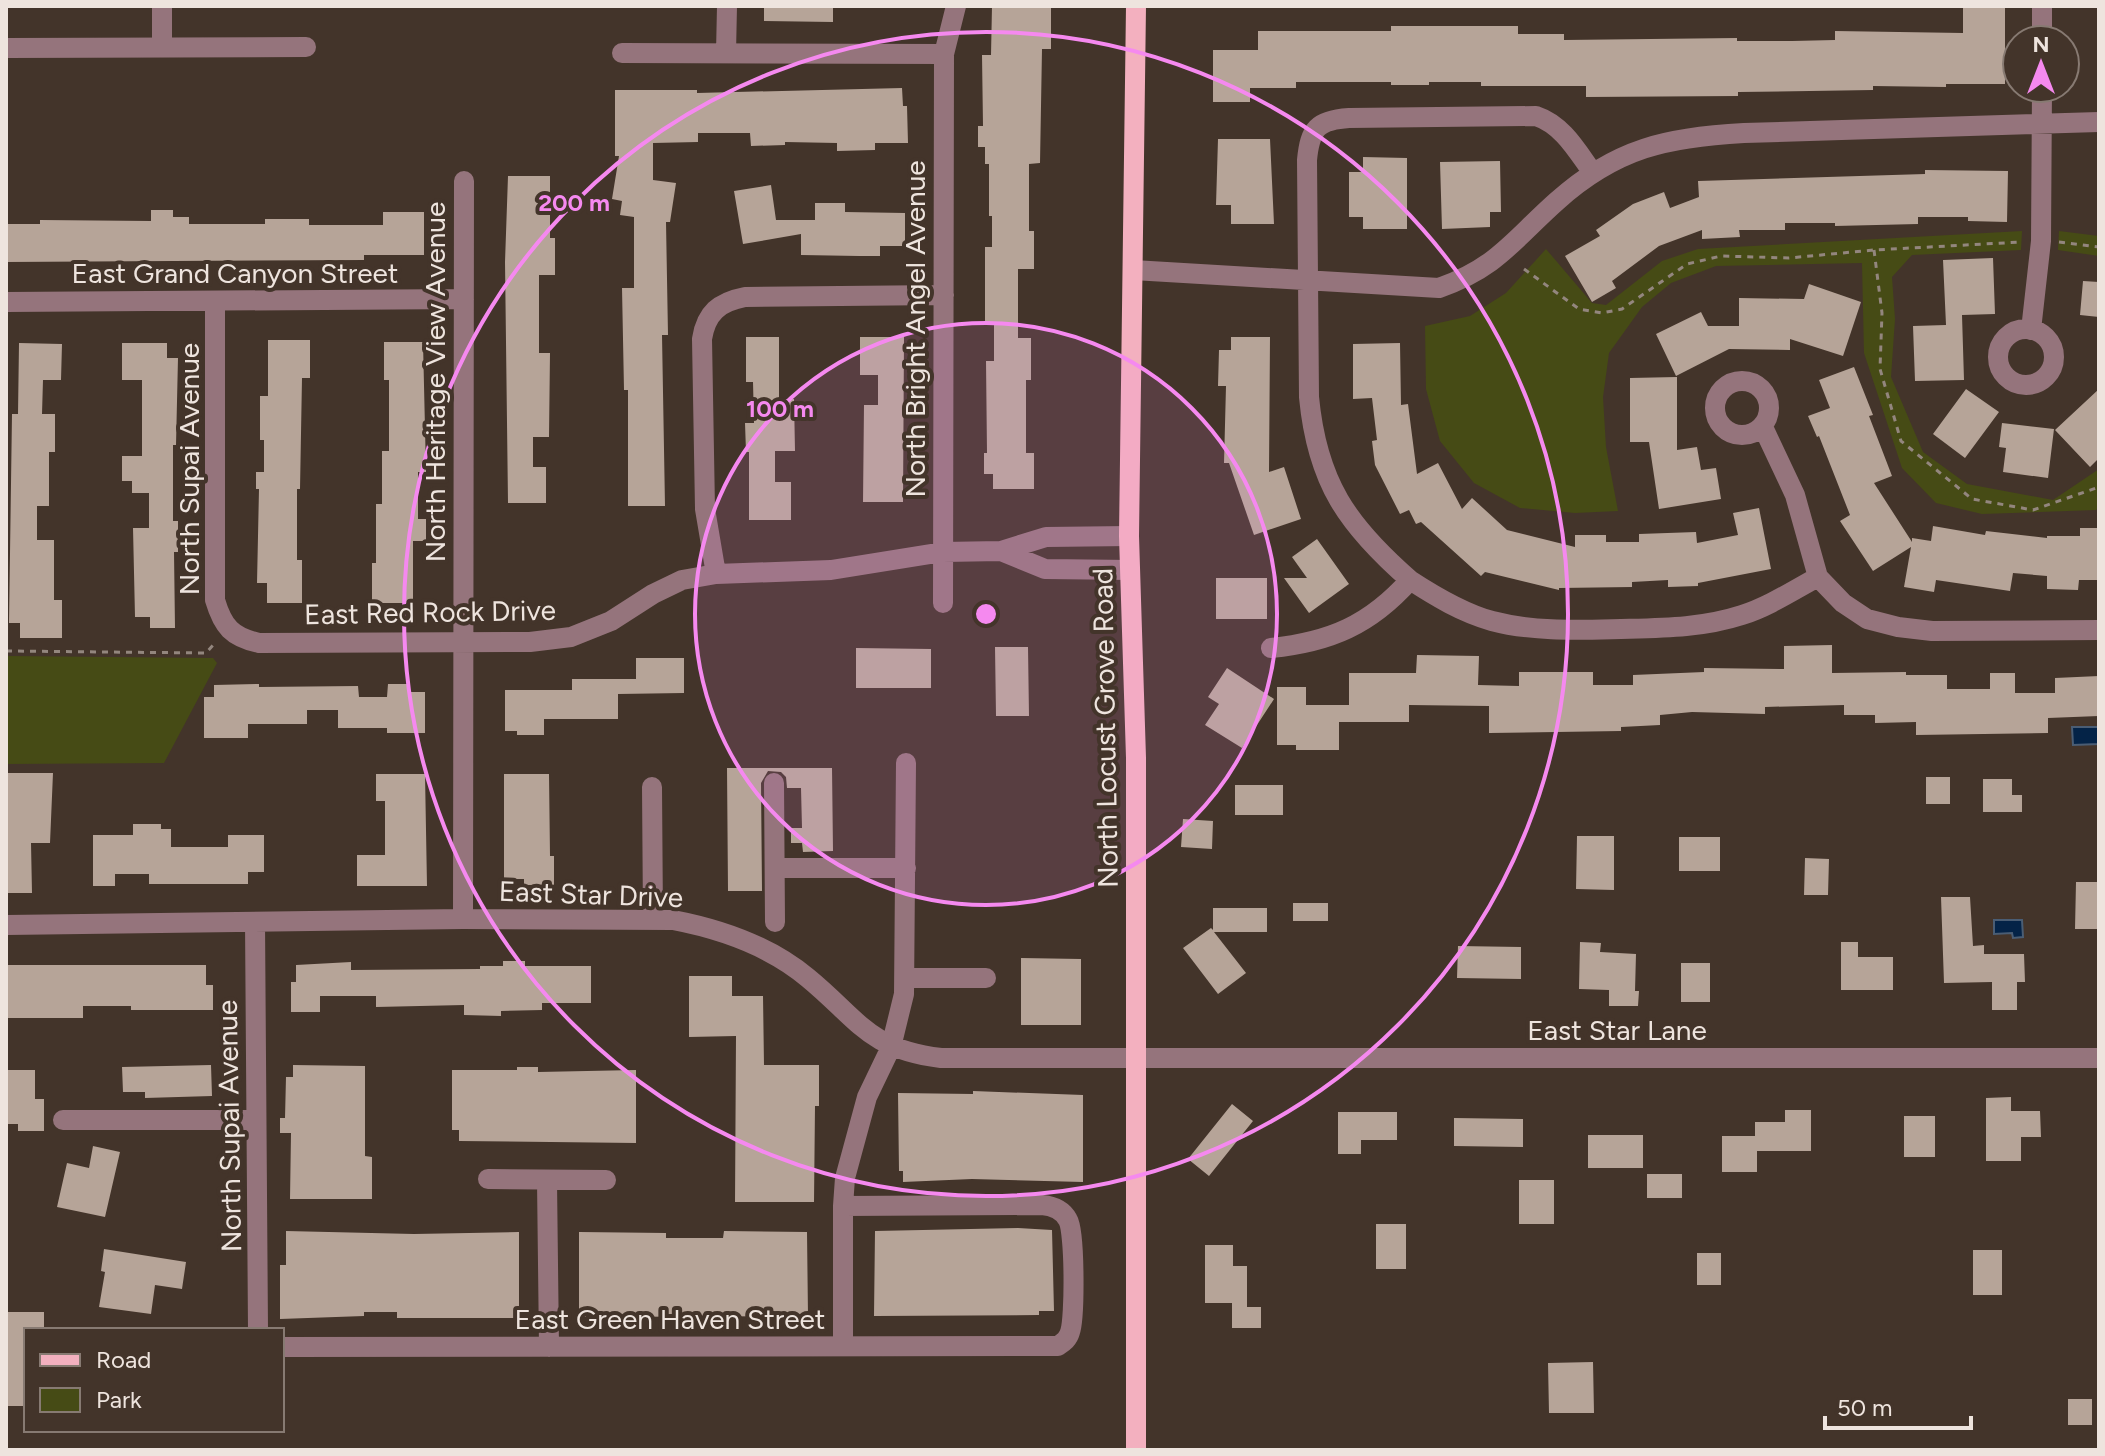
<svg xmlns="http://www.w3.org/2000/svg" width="2105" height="1456" font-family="Figtree,sans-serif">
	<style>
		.green { fill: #464b15 }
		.water { fill: #042347; stroke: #4a5d74; stroke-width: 2 }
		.building { fill: #b6a498 }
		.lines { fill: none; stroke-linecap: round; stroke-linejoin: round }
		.path { stroke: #93867e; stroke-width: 3; stroke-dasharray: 6 6; stroke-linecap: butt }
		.minor { stroke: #95747c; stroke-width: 20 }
		.major { stroke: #f3b0bf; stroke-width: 20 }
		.ring { fill: none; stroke: #f589ef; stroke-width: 4 }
		.labels { text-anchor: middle; stroke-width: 8; stroke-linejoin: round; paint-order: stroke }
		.street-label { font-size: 28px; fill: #eee4de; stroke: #43342a }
		.centre { fill: #f589ef; stroke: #43342a; stroke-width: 4 }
		.ring-label { font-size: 24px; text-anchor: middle; font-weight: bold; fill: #f589ef; stroke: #43342a; stroke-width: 8; stroke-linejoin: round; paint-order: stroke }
	</style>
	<rect width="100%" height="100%" fill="#43342a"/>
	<path class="green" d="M2022,231L2021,250L1912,255L1892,277L1895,319L1891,377L1923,452L1967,484L2053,500L2099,469V507L2096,510L1982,514L1936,503L1902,468L1864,353L1862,263L1716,266L1671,283L1642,307L1609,353L1603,397L1606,447L1618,511L1575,513L1520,508L1474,483L1440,441L1426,389L1425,326L1470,316L1506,293L1546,249L1592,303L1606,305L1662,261L1698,249Z
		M2059,231L2099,236V256L2058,250Z
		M6,656L213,658L217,663L164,763L6,764Z"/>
	<path class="water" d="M2072,727H2099V744L2073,745Z
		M1994,920H2022L2023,937L2013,938L2012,933L1994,934Z"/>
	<path class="building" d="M764,6H833V22L764,21Z
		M992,6H1051V49H1042L1040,163L1029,164V231H1034V269H1018V338H1031V380H1026V453H1034V489H993V474H984V453H987L986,361H994V324H985V247H992V216H989V164H985V147H978V126H983L982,55H991Z
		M1963,6H2005V84H1946V87L1873,86V90L1738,92V96L1586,97V86H1481V82H1429V85H1391V82H1296V88H1250V102H1213V50H1258V31H1391V26H1518V34H1564V40L1737,38V41H1792L1835,40V31L1963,33Z
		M902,88L903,106H907L908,143H875V150L837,151V143L785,142V145L751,146L750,133H698V142L653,143V180L676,183L670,222H666L668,335H662L665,506H628V390H624L622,288H634V217L620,215L622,201L612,199L619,156H615V90H697V93Z
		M1218,139H1270L1274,224H1231V205H1216Z
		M1363,157L1407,158V229H1363V217H1349V172H1363Z
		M1500,161L1501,212H1490V227L1442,229L1440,162Z
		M1925,170L2008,171L2007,222L1968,221V217H1918V224L1835,226V223H1785V230H1739L1740,237L1702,239V230L1659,246L1612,281L1616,288L1592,302L1565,256L1600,236L1596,230L1633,204L1664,192L1670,208L1699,197L1698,181L1925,174Z
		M508,176H550V238H555V275H539V353H550L549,437H533V467H546V503H508L505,262Z
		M771,185L776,220H815V203H845V212L905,213V246H880V256H859L801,255V234L743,244L734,191Z
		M151,210H173V217H189V224H265V219H309V225H383V212H424V255H364V260L6,262V224H40V220L151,221Z
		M1993,258L1995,314L1962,315L1964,380L1915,381L1913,326L1946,325L1943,260Z
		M2083,281L2099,282V317L2080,315Z
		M1809,284L1861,302L1843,356L1790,339V350L1729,349L1676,376L1656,334L1701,312L1708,326H1739V298L1804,299Z
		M746,337H779V399H794L795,451H775V482H791V520H749V452H746L745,423H754L753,382H746Z
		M860,337H904L903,502H863L864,405H878V375H860Z
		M1231,337H1270L1269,472L1284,467L1301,519L1254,535L1229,463H1224L1226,386H1218L1219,350H1231Z
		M268,340H310V378H302L300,489H297V560H302V603H267V583H257L259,489H256V472H264V440H260V396H268Z
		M384,342H423L426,472H418V519H426V541H413V603H372V563H376V504H382V451H389V380H384Z
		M19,343L62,344L61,380H43L42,414H55V452H49V506H37V540H54V600H62V638H20V623H9L12,414H18Z
		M122,343H167V358H178L176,445H173V521H178V552H174L175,628H150V617H135L133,528H149V493H132V481H122V456H142V380H122Z
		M1400,343L1401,405L1408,404L1417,474L1438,463L1462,509L1472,498L1507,530L1575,547V535H1606V542H1639V534L1696,532L1697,543L1738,535L1733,513L1759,508L1771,569L1698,583V586L1668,587V580L1632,582V587L1559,588V590L1485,572L1481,576L1421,522L1416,524L1409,510L1400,514L1375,465L1372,441L1377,440L1372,398L1353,399V344Z
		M1854,367L1873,415L1869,416L1892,476L1874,483L1912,542V538L1931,541L1933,526L1985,535L1986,531L2047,538V536H2080V528H2099V580H2079L2078,590L2047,589V576L2013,573L2010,591L1936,580L1934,592L1904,587L1911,547L1873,571L1840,521L1850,515L1819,436L1817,437L1808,416L1830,408L1819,380Z
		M1677,377V450L1697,447L1701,470L1716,468L1721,499L1659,509L1649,442H1630V378Z
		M1966,389L1999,412L1965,458L1933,434Z
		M2099,389V458L2090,467L2055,430Z
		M2002,423L2054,429L2048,478L2003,472L2006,448L1999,447Z
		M1317,539L1349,584L1309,613L1284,578H1307L1292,557Z
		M1216,578H1267V619H1216Z
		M1832,645V673L1906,672V675H1947V689H1990V673H2015V693H2055V678L2099,676V716L2048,718V733L1916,735V722L1875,723V715H1844V705L1765,707V714L1692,712L1660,715V725L1621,727V731L1489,733V706L1409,705V722H1339V750H1296V745H1277V687H1306V705H1349V673H1416L1417,655L1479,656L1478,685L1519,686V672H1593V685H1633V675L1704,672V668L1784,669V646Z
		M995,647H1028L1029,716H996Z
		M856,648L931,649V688H856Z
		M636,658H684V693L618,694V719H544V735H517V731H505V690H572V679H636Z
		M1227,668L1274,699L1242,748L1205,725L1219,704L1208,697Z
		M259,684V687L358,686L359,697H387L388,684H408V692H425V733H387V728H338V710H307V724H248V738H204V697H214V685Z
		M727,768H832L833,851L803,852L802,843H791V828H802L801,788H787L786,777L781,772L768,771L761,783L762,891H728Z
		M7,773H53L50,843H31L32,893H6Z
		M376,774H425L427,886H357V855H385V801H376Z
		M504,774H549L550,856H554V885H524V879H504Z
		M1926,777H1950V804H1926Z
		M1983,779H2012V795H2022V812H1983Z
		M1235,785H1283V815H1235Z
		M1183,819L1213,821L1212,849L1181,847Z
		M133,824H161V829H171V847H228V835H264V872H248V884H149V874H115V886H93V835H133Z
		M1577,836H1614V890L1576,889Z
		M1679,837H1720V871H1679Z
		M1805,858L1829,859L1828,895H1804Z
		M2076,882H2099V929H2075Z
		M1941,897H1970L1973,946L1984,945V954H2024L2025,982H2017V1010H1992V982L1944,983Z
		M1293,903H1328V921H1293Z
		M1213,908H1267V932H1214L1246,973L1218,994L1183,948L1211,928L1213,930Z
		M1580,942L1601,943L1600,952L1636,954L1635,991H1639L1638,1006H1609V990L1579,989Z
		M1841,942H1858V957H1893V990H1841Z
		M1458,946L1521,947V979L1457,978Z
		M1021,958L1081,959V1025H1021Z
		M503,961H525V966H591V1003H542V1010L501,1011V1016L464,1015V1005L376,1007V996H320V1012H291V982H296V965L351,962V970L480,969V966H503Z
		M1681,963H1710V1002H1681Z
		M6,965H206V985H213V1010H131V1006H83V1018H6Z
		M689,976H732V996H763L764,1065H819V1106H815L814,1202H735L736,1036L689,1037Z
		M211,1065L212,1096L145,1098V1092H123L122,1067Z
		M293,1065L365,1066V1156L372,1157V1199H290L291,1133H280V1118H285L286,1077H293Z
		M517,1067H538V1072L636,1070V1143L459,1141V1130H452V1070H517Z
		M6,1070H35V1099H44V1131H18V1124H6Z
		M973,1091L1083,1095V1182L972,1179L903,1182V1171H899L898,1093L973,1094Z
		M2011,1097V1111H2040L2041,1137H2021V1161H1986V1098Z
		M1232,1104L1253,1121L1209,1176L1188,1159Z
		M1785,1110H1811V1151H1757V1172H1722V1136H1755V1122H1785Z
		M1338,1112H1397V1140H1361V1154H1338Z
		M1904,1116H1935V1157H1904Z
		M1454,1118L1523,1119V1147L1454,1146Z
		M1588,1135H1643V1168H1588Z
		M93,1146L120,1152L105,1217L57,1207L67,1163L89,1168Z
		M1647,1174H1682V1198H1647Z
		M1519,1180H1554V1224H1519Z
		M1376,1224H1406V1269H1376Z
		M1018,1228L1052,1230L1054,1311H1039V1315L874,1316L875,1231Z
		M286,1231L414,1234L519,1232V1318H397V1312H364V1316L280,1319V1265H286Z
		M724,1231L807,1232L808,1316L579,1317V1232L666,1233V1238H723Z
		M1205,1245H1233V1266H1247V1307H1261V1328H1232V1303H1205Z
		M104,1249L186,1262L182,1289L155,1285L151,1314L99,1307L105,1272L101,1271Z
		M1973,1250H2002V1295H1973Z
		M1697,1253H1721V1285H1697Z
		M6,1312H44V1330H26V1406H6Z
		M1593,1362L1594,1413H1549L1548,1363Z
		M2068,1399H2092V1425H2068Z"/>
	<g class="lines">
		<path class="path" d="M2059,242L2099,247
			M1874,250L1882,313L1880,369L1901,441L1972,499L2033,510L2099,487
			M1524,269L1579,309L1602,313L1622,309L1687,264L1721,256L1789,258L1874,250L2021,242
			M6,651L206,653L215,643"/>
		<path class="minor" d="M162,6V48
			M2042,6V40
			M6,48L306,47
			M622,53L944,54
			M726,53L727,6
			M1133,270L1439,288C1498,267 1513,240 1557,201C1616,148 1668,137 1744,133L2099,122
			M215,301V600C223,627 232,637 259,643L530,642L571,637L611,621L653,594L682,580L716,574L831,570L943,552L1001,551L1046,537L1129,536
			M6,302L464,299
			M1998 357a28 28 0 1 1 56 0a28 28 0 1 1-56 0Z
			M2031,330L2041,241L2042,88
			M1715 408a27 27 0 1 1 54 0a27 27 0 1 1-54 0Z
			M1763,427L1795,495L1818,577L1843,603L1867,619L1898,627L1932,631L2099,630
			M1001,551L1045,569L1130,570
			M716,574L705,509L702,339C706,313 719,302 745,297L944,295
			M1410,580C1347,525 1317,482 1309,397L1307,160C1310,129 1317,120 1349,118L1536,116C1563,125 1577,151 1593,173
			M943,603L944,54L956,6
			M1271,648C1330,642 1370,625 1410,580C1436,597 1463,613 1492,621C1534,632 1578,630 1621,629C1662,628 1702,628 1742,615C1768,607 1794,590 1818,577
			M774,783L775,922
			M652,787L653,919
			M775,868H906
			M463,919L464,181
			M255,922L258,1330
			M6,925L463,919L673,920C720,929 771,947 808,978C859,1020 868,1049 941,1058H2099
			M905,978H986
			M63,1120H256
			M488,1179L606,1180
			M547,1181L549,1347
			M843,1346V1206L845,1178L867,1097L891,1047L904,994L906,763
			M282,1347L1058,1346C1064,1342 1068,1339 1070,1332C1075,1318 1075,1232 1068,1220C1063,1210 1052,1206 1042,1205L843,1206"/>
		<path class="major" d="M1136,1450V758L1129,536L1136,6"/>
	</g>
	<circle cx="986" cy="614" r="291" fill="#f589ef" fill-opacity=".12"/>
	<g class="ring">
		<circle cx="986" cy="614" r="291"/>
		<circle cx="986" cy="614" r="582"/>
	</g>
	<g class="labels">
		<g class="street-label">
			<text x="235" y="283">East Grand Canyon Street</text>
			<text transform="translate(915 329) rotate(-90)" y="10">North Bright Angel Avenue</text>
			<text transform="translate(435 382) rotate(-90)" y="10">North Heritage View Avenue</text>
			<text transform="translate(189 469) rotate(-90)" y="10">North Supai Avenue</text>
			<text transform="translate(430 612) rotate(-1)" y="10">East Red Rock Drive</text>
			<text transform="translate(1105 728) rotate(-91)" y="10">North Locust Grove Road</text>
			<text transform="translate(591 894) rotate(2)" y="10">East Star Drive</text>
			<text x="1617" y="1040">East Star Lane</text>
			<text transform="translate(229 1126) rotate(-91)" y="10">North Supai Avenue</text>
			<text x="670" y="1329">East Green Haven Street</text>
		</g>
	</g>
	<circle cx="986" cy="614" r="12" class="centre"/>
	<g class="ring-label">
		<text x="574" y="211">200 m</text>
		<text x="780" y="417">100 m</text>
	</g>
	<rect width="2105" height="1456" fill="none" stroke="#eee4de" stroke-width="16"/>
	<rect x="24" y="1328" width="260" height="104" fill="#43342a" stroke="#877a72" stroke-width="2"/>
	<rect x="40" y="1354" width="40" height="12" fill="#f3b0bf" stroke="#877a72" stroke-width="2"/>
	<text x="96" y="1368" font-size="24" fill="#eee4de">Road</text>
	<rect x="40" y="1388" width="40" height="24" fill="#464b15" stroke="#877a72" stroke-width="2"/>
	<text x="96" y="1408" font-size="24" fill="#eee4de">Park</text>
	<g transform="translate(2041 64)"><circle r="38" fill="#43342a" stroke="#877a72" stroke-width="2"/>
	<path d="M0-6L14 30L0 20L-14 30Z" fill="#f589ef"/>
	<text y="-12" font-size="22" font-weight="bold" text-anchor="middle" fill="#eee4de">N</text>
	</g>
	<path d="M1825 1416v12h146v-12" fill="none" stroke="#eee4de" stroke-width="4"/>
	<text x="1837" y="1416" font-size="24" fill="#eee4de" stroke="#43342a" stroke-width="6" paint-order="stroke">50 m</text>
</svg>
